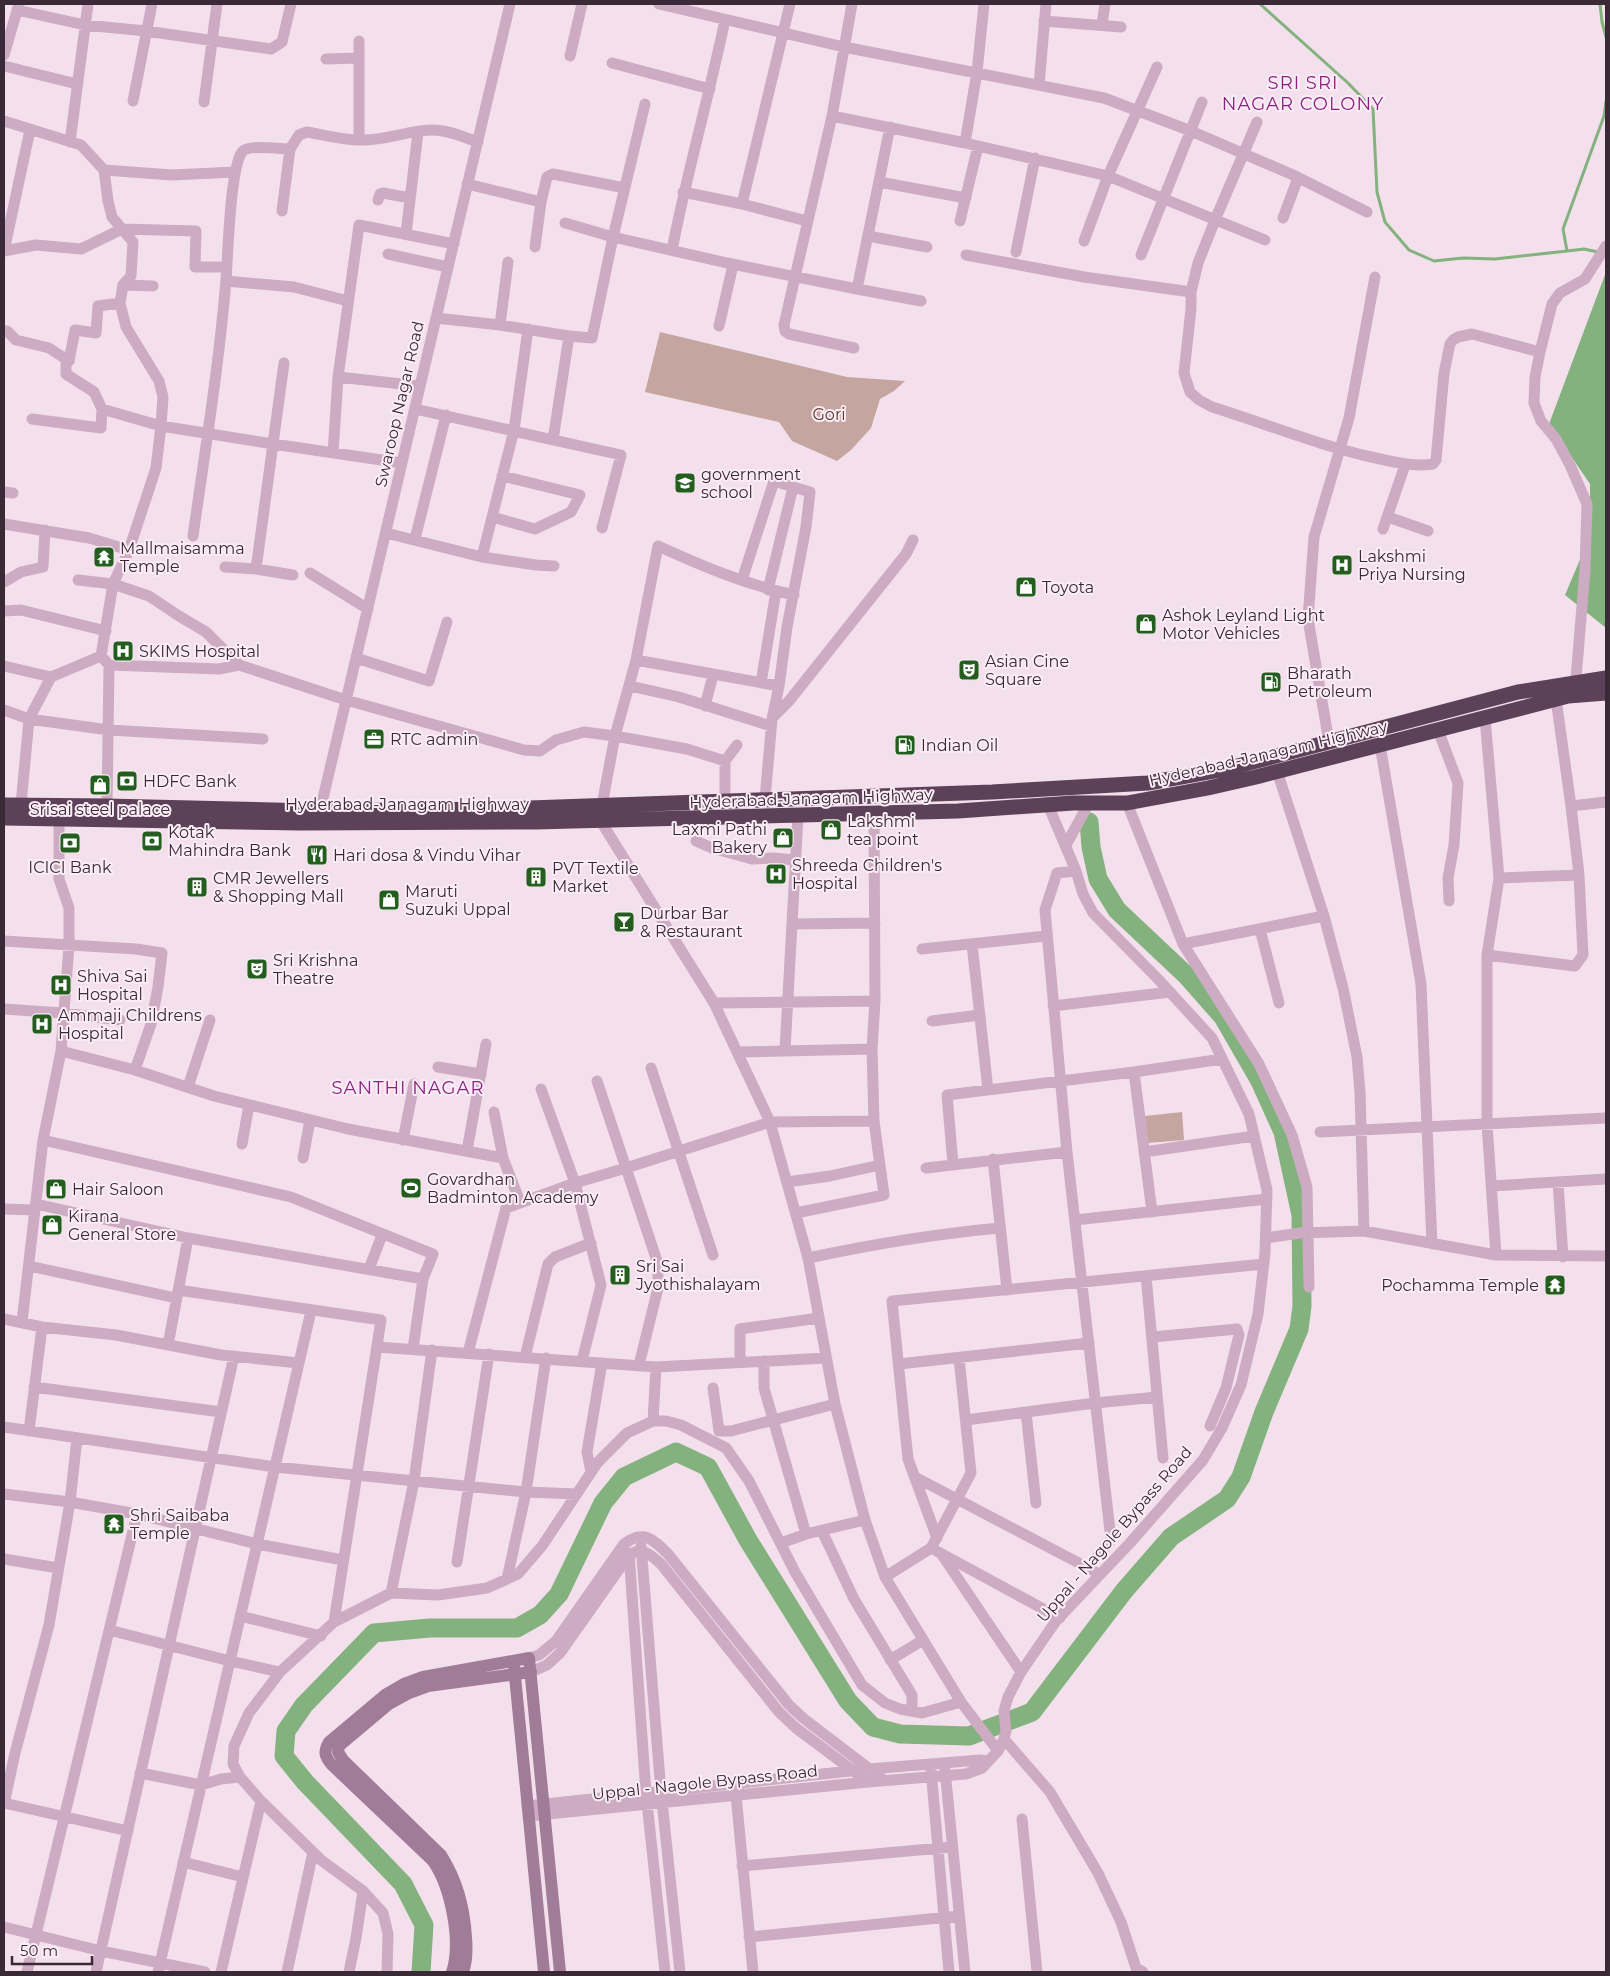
<svg xmlns="http://www.w3.org/2000/svg" width="1610" height="1976" font-family="Montserrat,sans-serif">
	<style>
		.green { fill: #c4a59f }
		.water { fill: #84b27e }
		.lines { fill: none; stroke-linecap: round; stroke-linejoin: round }
		.stream { stroke: #84b27e; stroke-width: 3 }
		.river { stroke: #84b27e; stroke-width: 19 }
		.street { stroke: #cdabc3; stroke-width: 11 }
		.secondary { stroke: #a17c99; stroke-width: 12 }
		.highway { stroke: #5c4158; stroke-width: 15 }
		.labels { text-anchor: middle; stroke-width: 4; stroke-linejoin: round; paint-order: stroke }
		.street-label { font-size: 16px; fill: #3a2a38; stroke: #fbedf6 }
		.park-label { font-size: 16px; fill: #5a362d; stroke: #fbedf6 }
		.poi-label { font-size: 16px; fill: #3a2a38; stroke: #fbedf6; text-anchor: start }
		.neighbourhood-label { font-size: 18px; letter-spacing: 1px; fill: #8c2183; stroke: #fbedf6 }
	</style>
	<rect width="100%" height="100%" fill="#f4e0ec"/>
	<path class="green" d="M660,332L847,377L905,381L894,391L880,399L871,428L851,450L837,461L792,441L779,422L645,392Z
		M1182,1112L1184,1140L1148,1143L1145,1116Z"/>
	<path class="water" d="M1606,272V628L1565,595L1590,536V484L1549,424Z"/>
	<g class="lines">
		<path class="stream" d="M1260,4L1348,83L1373,109L1377,192L1385,222L1409,250L1434,261L1463,258L1495,259L1567,251
			M1600,4L1602,22L1606,37
			M1598,252L1584,249L1567,251L1563,229L1604,116L1606,101"/>
		<path class="river" d="M421,1972L424,1925L403,1884L305,1782L284,1756L286,1731L304,1705L374,1633L430,1628H517L540,1615L559,1594L603,1503L624,1477L676,1452L708,1467L748,1540L848,1701L873,1727L900,1734L969,1736L1032,1712L1124,1591L1171,1537L1227,1499L1241,1477L1264,1412L1299,1329L1302,1306L1301,1215L1283,1132L1260,1081L1223,1017L1186,975L1117,910L1098,879L1091,847L1089,822"/>
		<path class="street" d="M659,4L844,47L1104,98L1191,131L1293,175L1367,212
			M852,4L832,116L784,325L785,331L789,334L854,348
			M17,10L85,25L146,31L271,49L282,42L291,4
			M1044,21L1121,27
			M1102,25L1105,4
			M359,41V140
			M4,55L19,4
			M570,56L582,4
			M326,59L359,58
			M612,63L710,89
			M4,66L77,84
			M1039,85L1046,4
			M133,101L152,4
			M204,102L217,4
			M832,116L965,143L1108,176L1265,240
			M4,121L81,145L104,170L108,201L112,217L133,242L131,276L123,285L120,303L126,327L159,381L163,397L161,426L156,468L129,550L113,584L101,656L51,677L29,719L21,805
			M1257,122L1215,220L1198,263L1191,292V309L1184,373L1190,392L1199,400L1212,407C1267,424 1320,446 1376,458C1395,462 1413,467 1433,464L1436,460L1444,373L1450,344L1453,340L1458,337L1472,334L1540,352L1552,304L1560,293L1585,279L1606,246
			M70,142L88,4
			M965,143L977,72L984,4
			M104,170L172,175L235,172
			M879,182L966,198
			M467,184L541,202L535,247
			M683,192L742,204L807,221
			M378,200L380,194L383,193L410,198
			M541,202L547,177L553,174L625,188
			M742,204L790,4
			M282,211L290,149
			M1283,218L1298,178
			M960,221L978,146
			M565,223L613,237L727,263L857,289L890,127
			M406,234L418,132
			M868,236L927,247
			M1084,241L1108,176L1157,67
			M672,250C687,172 709,97 725,20
			M4,251L36,245L81,249L122,229L196,231L195,267H227
			M4,251L30,130
			M1016,252L1035,158
			M388,254L448,267
			M966,255L1084,277L1191,292
			M1141,255L1202,102
			M226,281L294,287L348,301
			M123,285L153,286
			M857,289L921,301
			M436,318L500,325L569,336L592,338L613,237L645,104
			M500,325L508,262
			M719,326L733,265
			M4,331H7L16,340L49,348L69,361H66V374L94,392L102,409L161,426L273,444L402,463
			M1540,352L1535,377L1534,403L1541,421L1556,439L1570,465L1587,504L1585,570L1575,690
			M69,361L75,330L96,333L98,306L120,303
			M338,377L420,386
			M415,409L621,455L602,528
			M32,419L101,428L102,409
			M553,440L569,336
			M333,453L338,377L359,225L454,244
			M4,492L13,493
			M492,517L535,529L571,512L580,495L502,476
			M1388,517L1428,531
			M4,524L89,538L129,550
			M1383,529L1405,465
			M386,533L482,557L514,430L528,329
			M193,536C205,451 219,365 226,280C228,255 230,169 242,152C248,144 280,149 290,149L299,135L307,132C324,135 343,140 360,140C385,141 408,130 433,130C448,130 463,137 478,142
			M415,539L446,415
			M482,557L536,565L554,566
			M225,567L256,569L293,575
			M256,569L284,363
			M310,573L368,609
			M78,580L113,584L149,596L179,616L206,632L239,665L346,700L524,750L540,751L556,740L584,732L615,736L636,660L658,546C702,566 747,585 794,595
			M742,580L774,481L793,487L768,590
			M4,582L21,572L43,567L45,530
			M4,611L21,610L106,631
			M101,656L109,665L107,806
			M356,658L429,681L447,622
			M636,660L779,686
			M109,665L219,669L239,665
			M4,666L51,677
			M761,683L776,591
			M630,686L679,697L771,726
			M705,706L713,675
			M4,710L29,719L109,730L263,739
			M773,717L789,701L906,554L913,540
			M1485,718L1499,878L1487,955V1124L1496,1255
			M1438,730L1458,783L1454,845L1448,878L1449,901
			M1329,742L1308,619L1314,537L1349,418L1375,277
			M1380,745L1421,984L1432,1244
			M725,761V801
			M1277,771L1324,916L1343,988L1357,1057L1360,1092L1364,1231
			M765,799L772,719L779,686L787,627L806,527L810,492L793,487
			M1127,803L1183,944L1259,1064L1292,1135L1307,1187L1309,1287
			M602,805L615,736L687,749L725,761L737,745
			M1571,806L1606,802
			M320,811L510,4
			M600,820L714,1003L770,1122L808,1258L835,1404L865,1520L885,1577L961,1702L998,1751
			M696,841L712,848L752,859L774,858L795,860
			M1066,845L1089,803
			M1076,871L1057,873L1045,910L1067,1152L1111,1540L1088,1568
			M1499,878L1579,875
			M792,924L875,923
			M1260,929L1279,1003
			M4,941L136,949L162,953L158,987L151,1024L135,1070
			M972,944L988,1090
			M1183,944L1324,916
			M922,949L1046,936
			M1487,955L1575,966L1583,955L1579,875L1571,806L1556,699
			M714,1003L875,1001
			M1053,1006L1170,992
			M4,1009L63,1013L120,1020
			M932,1021L980,1015
			M785,1050L798,816
			M61,1051L135,1070L214,1096L348,1129L503,1158L520,1202
			M738,1052L872,1049
			M438,1067L481,1074
			M651,1068L713,1255
			M1134,1072L1152,1212
			M597,1081L658,1264V1288L639,1365
			M188,1087L210,1020
			M541,1089L575,1183L601,1285L582,1361
			M494,1112L503,1158
			M1320,1132L1606,1118
			M43,1140L291,1197L433,1254L423,1279L413,1349
			M403,1140L414,1084
			M242,1144L249,1105
			M467,1151L486,1044
			M1144,1152L1254,1136
			M303,1158L310,1120
			M993,1159L1007,1290
			M953,1164L947,1095L1134,1072L1222,1059
			M926,1168L1067,1152
			M787,1182L830,1176L880,1165
			M1558,1182L1563,1257
			M1492,1186L1606,1179
			M36,1204L188,1238L423,1279
			M4,1209L35,1210
			M796,1213L884,1195L874,1121L872,1049L875,1001L874,814
			M1075,1220L1267,1199
			M1266,1238L1300,1233L1364,1231L1496,1255L1606,1256
			M808,1258C874,1244 933,1234 1000,1228
			M29,1266L176,1298
			M369,1269L382,1235
			M1146,1276L1163,1458
			M178,1290L381,1320L334,1622
			M4,1319L42,1327L116,1335L221,1355L299,1363
			M22,1322L43,1140L61,1051L69,946V908L59,879V819
			M1153,1337L1237,1329L1239,1335L1226,1388L1210,1426
			M168,1345L188,1238
			M377,1347L656,1367L826,1358
			M468,1353L506,1208L575,1183L626,1168L770,1122L874,1121
			M525,1357L548,1264L555,1257L591,1243
			M764,1361V1388L806,1534L865,1520
			M740,1362V1329L819,1318
			M899,1364L1089,1343
			M34,1387L221,1412
			M713,1388L719,1431H731L835,1404
			M1026,1412L1036,1503
			M966,1420L1095,1403L1157,1397
			M653,1421L656,1367
			M4,1427L275,1467L526,1492L577,1494
			M29,1431L42,1327
			M591,1472L587,1452L602,1363
			M915,1477L1094,1571
			M4,1494L70,1502L137,1514L257,1544L343,1560
			M822,1531L854,1599L912,1695V1711
			M937,1538L908,1459L892,1301L1264,1264
			M781,1543L806,1534
			M641,1546L661,1792L680,1972
			M931,1548L1060,1618
			M629,1553L646,1793L665,1972
			M942,1555L1021,1672
			M4,1559L58,1568
			M457,1562L489,1354
			M885,1577L931,1548L971,1473L959,1358
			M507,1579L526,1492L546,1358
			M391,1593L414,1481L432,1350
			M240,1616L321,1636
			M109,1630L230,1661L280,1672
			M529,1658L539,1655L556,1641L624,1544C643,1529 653,1539 668,1554L789,1705L803,1718L884,1780
			M890,1660L923,1640
			M531,1672L547,1665L560,1653L629,1555C642,1546 651,1555 661,1564L779,1712L796,1728L868,1782
			M1004,1739L1050,1792L1098,1873L1121,1922L1136,1968L1143,1972
			M931,1770L949,1972
			M945,1770L965,1972
			M140,1773L201,1785L221,1779L240,1777
			M738,1788L736,1795L753,1972
			M4,1803L128,1831
			M4,1804L15,1753L49,1625L70,1502L77,1438
			M527,1806L869,1769L980,1760L987,1761
			M528,1816L868,1782L966,1774L982,1768L998,1751L1004,1739L1006,1731L1004,1711L1008,1697L1021,1672L1056,1621L1130,1543L1203,1460L1222,1428L1241,1385L1258,1314L1265,1253L1267,1190L1249,1114L1212,1038L1158,979L1093,913L1083,894L1076,871L1048,805
			M1022,1819L1037,1972
			M183,1862L243,1877
			M742,1866L952,1847
			M4,1927L101,1951L205,1972
			M749,1937L959,1916
			M27,1972L137,1514
			M96,1972L234,1356
			M158,1972L311,1311
			M221,1972L261,1801
			M287,1972L313,1852
			M349,1972L356,1938L363,1891
			M387,1972L388,1934L383,1913L363,1891L321,1860L261,1801L240,1777L233,1764L234,1746L249,1713L280,1672L334,1622L391,1593L438,1595L487,1588L518,1574L542,1546L598,1462L627,1433L653,1421H666L681,1425L726,1448L749,1481L795,1572L862,1685L885,1703L900,1709L922,1713L961,1702"/>
		<path class="secondary" d="M514,1666L544,1972
			M452,1972C462,1942 451,1887 433,1861L332,1765C325,1757 323,1752 329,1742L385,1695L404,1684L423,1677L529,1658L560,1972
			M463,1972C467,1961 467,1949 466,1937C464,1906 457,1881 441,1855L343,1760L338,1752L339,1746L389,1704L409,1693L428,1686L531,1672"/>
		<path class="highway" d="M4,805L107,806L315,811L500,809L992,792L1148,783L1230,768L1518,692L1606,678
			M4,818L301,823L536,822L958,811L1073,803H1127L1208,788L1256,777L1568,696L1606,693"/>
	</g>
	<defs>
		<g id="school-square" transform="scale(1.125)"><rect x="-9" y="-9" width="18" height="18" rx="4" fill="#245e1e" stroke="#fbedf6"/><path d="M0-5L7-2L0 1L-7-2ZM-4 1L0 2.5L4 1V4Q0 6-4 4Z" fill="#fff"/></g>
		<g id="temple-square" transform="scale(1.125)"><rect x="-9" y="-9" width="18" height="18" rx="4" fill="#245e1e" stroke="#fbedf6"/><path d="M0-6L5-2H3V0L6.5 2.5H4V6H1.5V3h-3V6H-4V2.5H-6.5L-3 0V-2H-5Z" fill="#fff"/></g>
		<g id="hospital-square" transform="scale(1.125)"><rect x="-9" y="-9" width="18" height="18" rx="4" fill="#245e1e" stroke="#fbedf6"/><path d="M-5-5h3v3.5h4V-5h3V5h-3V1.5h-4V5h-3Z" fill="#fff"/></g>
		<g id="shop-square" transform="scale(1.125)"><rect x="-9" y="-9" width="18" height="18" rx="4" fill="#245e1e" stroke="#fbedf6"/><path d="M-5-2.5h2.3a2.7 3.5 0 0 1 5.4 0H5L5.5 6h-11ZM-1.5-2.5h3a1.5 2.3 0 0 0-3 0Z" fill="#fff"/></g>
		<g id="theatre-square" transform="scale(1.125)"><rect x="-9" y="-9" width="18" height="18" rx="4" fill="#245e1e" stroke="#fbedf6"/><path d="M-5-5.5Q0-4 5-5.5V0Q5 5 0 6Q-5 5-5 0ZM-3.3-2.5H-1v1.5H-3.3ZM1-2.5H3.3v1.5H1ZM-2.8 1Q0 5.5 2.8 1Z" fill="#fff"/></g>
		<g id="fuel-square" transform="scale(1.125)"><rect x="-9" y="-9" width="18" height="18" rx="4" fill="#245e1e" stroke="#fbedf6"/><path d="M-5.5-6h7V0h2V4h1.3V-2.5L3-4.5l.8-.8L6-3V5H2.5V1h-1V6h-7ZM-4.2-4.7v3.2H.2V-4.7Z" fill="#fff"/></g>
		<g id="office-square" transform="scale(1.125)"><rect x="-9" y="-9" width="18" height="18" rx="4" fill="#245e1e" stroke="#fbedf6"/><path d="M-6-3h4V-5.5h4V-3h4V5H-6ZM-1-4.5V-3h2v-1.5ZM-6 0V1H6V0Z" fill="#fff"/></g>
		<g id="bank-square" transform="scale(1.125)"><rect x="-9" y="-9" width="18" height="18" rx="4" fill="#245e1e" stroke="#fbedf6"/><path d="M-6-4H6V4H-6ZM0-2.3a2.3 2.3 0 1 0 0 4.6a2.3 2.3 0 1 0 0-4.6Z" fill="#fff"/></g>
		<g id="restaurant-square" transform="scale(1.125)"><rect x="-9" y="-9" width="18" height="18" rx="4" fill="#245e1e" stroke="#fbedf6"/><path d="M-5-6h1v4h1v-4h1v4h1v-4h1v5L-1.5 .5V6h-2V.5L-5-1ZM5-6V6H3V1.5H1.5Q1.5-4 5-6Z" fill="#fff"/></g>
		<g id="building-square" transform="scale(1.125)"><rect x="-9" y="-9" width="18" height="18" rx="4" fill="#245e1e" stroke="#fbedf6"/><path d="M-4-6H4V6H1V3H-1V6H-4ZM-2.5-4.3h1.7v1.8h-1.7ZM.8-4.3h1.7v1.8H.8ZM-2.5-1h1.7V.8h-1.7ZM.8-1h1.7V.8H.8Z" fill="#fff"/></g>
		<g id="bar-square" transform="scale(1.125)"><rect x="-9" y="-9" width="18" height="18" rx="4" fill="#245e1e" stroke="#fbedf6"/><path d="M-6-5H6L.8 .8V4.5H3.5V6h-7V4.5H-.8V.8Z" fill="#fff"/></g>
		<g id="stadium-square" transform="scale(1.125)"><rect x="-9" y="-9" width="18" height="18" rx="4" fill="#245e1e" stroke="#fbedf6"/><path d="M0-5a6.5 5 0 1 0 0 10a6.5 5 0 1 0 0-10ZM-3.5-1.8h7v3.6h-7Z" fill="#fff"/></g>
	</defs>
	<g fill-rule="evenodd">
		<use href="#school-square" x="685" y="483"/>
		<use href="#temple-square" x="104" y="557"/>
		<use href="#hospital-square" x="1342" y="565"/>
		<use href="#shop-square" x="1026" y="587"/>
		<use href="#shop-square" x="1146" y="624"/>
		<use href="#hospital-square" x="123" y="651"/>
		<use href="#theatre-square" x="969" y="670"/>
		<use href="#fuel-square" x="1271" y="682"/>
		<use href="#office-square" x="374" y="739"/>
		<use href="#fuel-square" x="905" y="745"/>
		<use href="#bank-square" x="127" y="781"/>
		<use href="#shop-square" x="100" y="785"/>
		<use href="#shop-square" x="831" y="830"/>
		<use href="#shop-square" x="783" y="838"/>
		<use href="#bank-square" x="152" y="841"/>
		<use href="#bank-square" x="70" y="843"/>
		<use href="#restaurant-square" x="317" y="855"/>
		<use href="#hospital-square" x="776" y="874"/>
		<use href="#building-square" x="536" y="877"/>
		<use href="#building-square" x="197" y="887"/>
		<use href="#shop-square" x="389" y="900"/>
		<use href="#bar-square" x="624" y="922"/>
		<use href="#theatre-square" x="257" y="969"/>
		<use href="#hospital-square" x="61" y="985"/>
		<use href="#hospital-square" x="42" y="1024"/>
		<use href="#stadium-square" x="411" y="1188"/>
		<use href="#shop-square" x="56" y="1189"/>
		<use href="#shop-square" x="52" y="1225"/>
		<use href="#building-square" x="620" y="1275"/>
		<use href="#temple-square" x="1555" y="1285"/>
		<use href="#temple-square" x="114" y="1524"/>
	</g>
	<g class="labels">
		<g class="street-label">
			<text transform="translate(399 404) rotate(-77)" y="6">Swaroop Nagar Road</text>
			<text transform="translate(1268 753) rotate(-13)" y="6">Hyderabad-Janagam Highway</text>
			<text transform="translate(811 798) rotate(-2)" y="6">Hyderabad-Janagam Highway</text>
			<text x="407" y="810">Hyderabad-Janagam Highway</text>
			<text transform="translate(1114 1534) rotate(-49)" y="6">Uppal - Nagole Bypass Road</text>
			<text transform="translate(705 1782) rotate(-6)" y="6">Uppal - Nagole Bypass Road</text>
		</g>
		<g class="park-label">
			<text x="829" y="420">Gori</text>
		</g>
		<g class="poi-label">
			<text x="701" y="480">government<tspan x="701" dy="18">school</tspan></text>
			<text x="120" y="554">Mallmaisamma<tspan x="120" dy="18">Temple</tspan></text>
			<text x="1358" y="562">Lakshmi<tspan x="1358" dy="18">Priya Nursing</tspan></text>
			<text x="1042" y="593">Toyota</text>
			<text x="1162" y="621">Ashok Leyland Light<tspan x="1162" dy="18">Motor Vehicles</tspan></text>
			<text x="139" y="657">SKIMS Hospital</text>
			<text x="985" y="667">Asian Cine<tspan x="985" dy="18">Square</tspan></text>
			<text x="1287" y="679">Bharath<tspan x="1287" dy="18">Petroleum</tspan></text>
			<text x="390" y="745">RTC admin</text>
			<text x="921" y="751">Indian Oil</text>
			<text x="143" y="787">HDFC Bank</text>
			<text x="100" y="815" text-anchor="middle">Srisai steel palace</text>
			<text x="847" y="827">Lakshmi<tspan x="847" dy="18">tea point</tspan></text>
			<text x="767" y="835" text-anchor="end">Laxmi Pathi<tspan x="767" dy="18">Bakery</tspan></text>
			<text x="168" y="838">Kotak<tspan x="168" dy="18">Mahindra Bank</tspan></text>
			<text x="333" y="861">Hari dosa &amp; Vindu Vihar</text>
			<text x="792" y="871">Shreeda Children's<tspan x="792" dy="18">Hospital</tspan></text>
			<text x="70" y="873" text-anchor="middle">ICICI Bank</text>
			<text x="552" y="874">PVT Textile<tspan x="552" dy="18">Market</tspan></text>
			<text x="213" y="884">CMR Jewellers<tspan x="213" dy="18">&amp; Shopping Mall</tspan></text>
			<text x="405" y="897">Maruti<tspan x="405" dy="18">Suzuki Uppal</tspan></text>
			<text x="640" y="919">Durbar Bar<tspan x="640" dy="18">&amp; Restaurant</tspan></text>
			<text x="273" y="966">Sri Krishna<tspan x="273" dy="18">Theatre</tspan></text>
			<text x="77" y="982">Shiva Sai<tspan x="77" dy="18">Hospital</tspan></text>
			<text x="58" y="1021">Ammaji Childrens<tspan x="58" dy="18">Hospital</tspan></text>
			<text x="427" y="1185">Govardhan<tspan x="427" dy="18">Badminton Academy</tspan></text>
			<text x="72" y="1195">Hair Saloon</text>
			<text x="68" y="1222">Kirana<tspan x="68" dy="18">General Store</tspan></text>
			<text x="636" y="1272">Sri Sai<tspan x="636" dy="18">Jyothishalayam</tspan></text>
			<text x="1539" y="1291" text-anchor="end">Pochamma Temple</text>
			<text x="130" y="1521">Shri Saibaba<tspan x="130" dy="18">Temple</tspan></text>
		</g>
		<g class="neighbourhood-label">
			<text x="1303" y="89">SRI SRI<tspan x="1303" dy="21">NAGAR COLONY</tspan></text>
			<text x="408" y="1094">SANTHI NAGAR</text>
		</g>
	</g>
	<rect width="1610" height="1976" fill="none" stroke="#3a2a38" stroke-width="10"/>
	<path d="M12 1956v8h80v-8" fill="none" stroke="#3a2a38" stroke-width="2.5"/>
	<text x="20" y="1956" font-size="15" fill="#3a2a38" stroke="#fbedf6" stroke-width="4" paint-order="stroke">50 m</text>
</svg>
